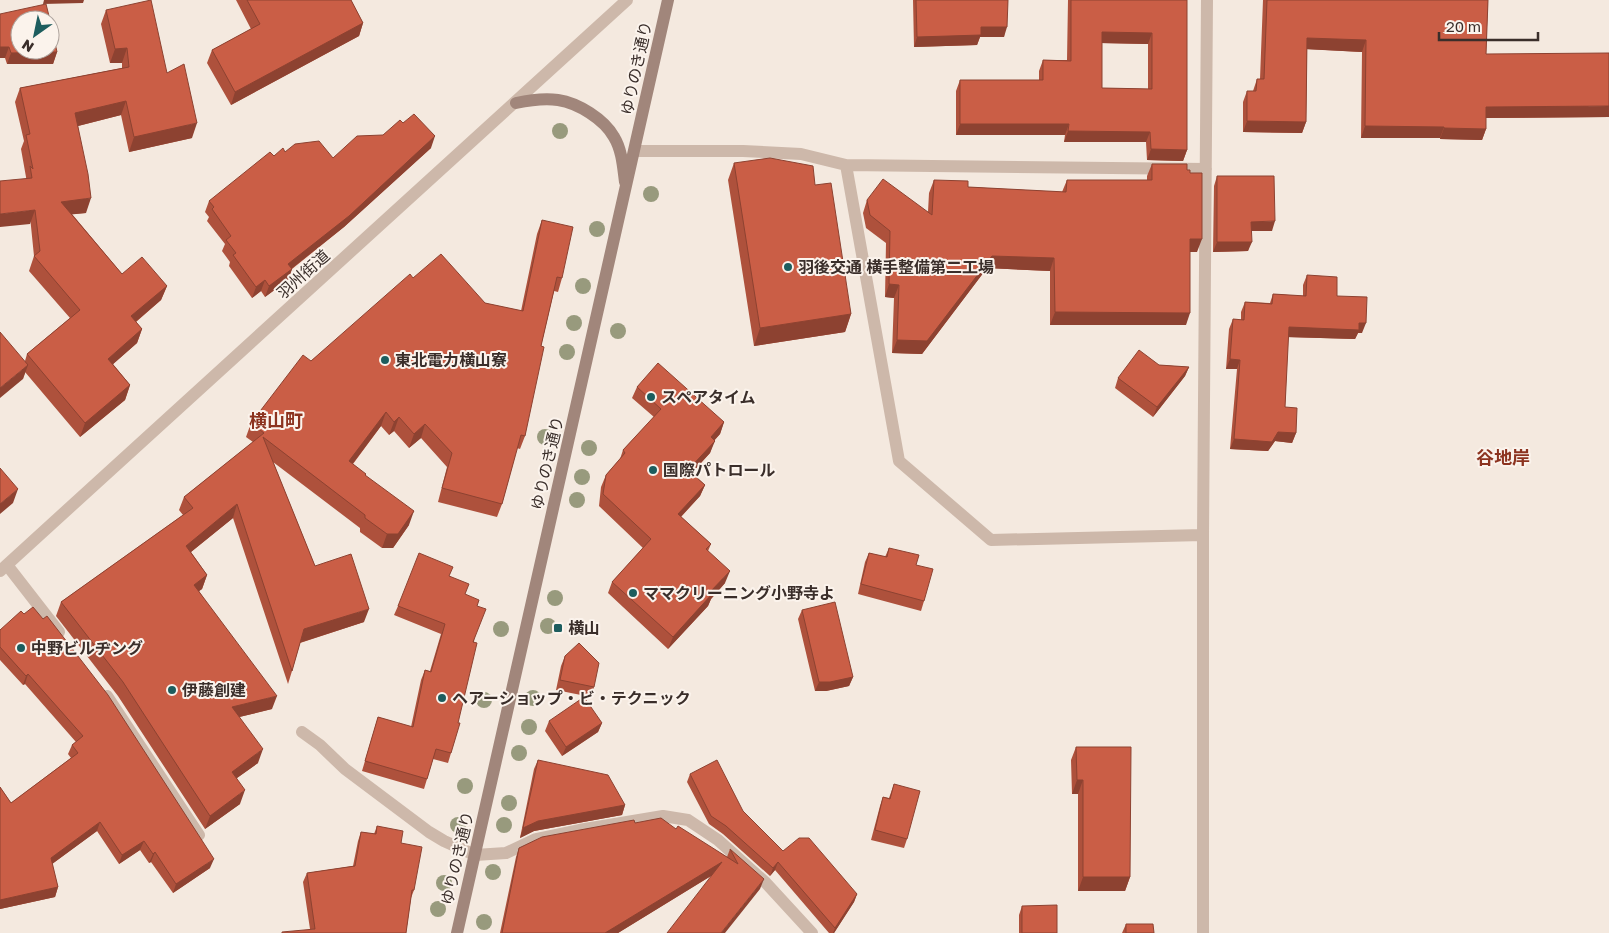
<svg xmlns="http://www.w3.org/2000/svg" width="1609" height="933" font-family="'Golos Text','Noto Sans JP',sans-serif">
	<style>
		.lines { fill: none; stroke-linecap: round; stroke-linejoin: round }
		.street { stroke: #cdb8aa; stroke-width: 12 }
		.secondary { stroke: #a1867b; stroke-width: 12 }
		.tree { fill: #989a7d }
		.wall { fill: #ae513c; fill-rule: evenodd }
		.shaded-wall { fill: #8d4231 }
		.building { fill: #ca5e46; stroke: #8d4231; fill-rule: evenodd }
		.poi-dot { fill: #1d5d5e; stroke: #fbf3ec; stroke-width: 2 }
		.labels { text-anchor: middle; stroke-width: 4; stroke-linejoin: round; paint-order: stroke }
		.street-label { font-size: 16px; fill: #3a2e2a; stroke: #fbf3ec }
		.poi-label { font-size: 16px; font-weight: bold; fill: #3a2e2a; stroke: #fbf3ec; text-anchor: start }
		.neighbourhood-label { font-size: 18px; font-weight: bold; fill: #8c331f; stroke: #fbf3ec }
	</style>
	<rect width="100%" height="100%" fill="#f4e9df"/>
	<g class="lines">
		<path class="street" d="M635,151H743L801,154L846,165L1206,169
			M846,165L899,461L991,540L1203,535
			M7,565L59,632
			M0,571L627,0
			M107,696L199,835
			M302,732L320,745L345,769L429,832L444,841L475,855L506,853L536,839L579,830L663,816L688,820L718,840L766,883L812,933
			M1203,933V535L1207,0"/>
		<path class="secondary" d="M516,103C530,100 543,98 558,100C578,103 604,119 614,137C622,150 623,167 625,182
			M457,933L668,0"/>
	</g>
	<g class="tree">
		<circle cx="560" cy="131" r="8"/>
		<circle cx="651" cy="194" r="8"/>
		<circle cx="597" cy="229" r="8"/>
		<circle cx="583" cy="286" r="8"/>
		<circle cx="574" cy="323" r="8"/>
		<circle cx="618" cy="331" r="8"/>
		<circle cx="567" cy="352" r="8"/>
		<circle cx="545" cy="437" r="8"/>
		<circle cx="589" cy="448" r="8"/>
		<circle cx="582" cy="477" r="8"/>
		<circle cx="577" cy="500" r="8"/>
		<circle cx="555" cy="598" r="8"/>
		<circle cx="548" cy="626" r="8"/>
		<circle cx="501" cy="629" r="8"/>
		<circle cx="533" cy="698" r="8"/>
		<circle cx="484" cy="700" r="8"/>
		<circle cx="529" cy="727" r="8"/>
		<circle cx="519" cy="753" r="8"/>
		<circle cx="465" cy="786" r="8"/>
		<circle cx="509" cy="803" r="8"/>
		<circle cx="458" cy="825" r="8"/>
		<circle cx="504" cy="825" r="8"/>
		<circle cx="493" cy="872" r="8"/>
		<circle cx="444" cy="883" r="8"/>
		<circle cx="438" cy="909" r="8"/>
		<circle cx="484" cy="922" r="8"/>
	</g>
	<path class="wall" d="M236,0H351L363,23L359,36L231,105L207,63L212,50L251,29Z
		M913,0H1008L1004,37H980L977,45L914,47Z
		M1068,0H1187V150L1183,161L1147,160L1146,142H1064L1065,135H956V91L960,80H1039V71L1043,60H1067ZM1102,43L1148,44V89L1102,88Z
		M1263,0H1488L1486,54L1609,117L1486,118V129L1482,140L1440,139V138H1361L1362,52L1307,49L1306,122L1302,133L1243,132V102L1247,91H1253L1257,79H1260Z
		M106,10L167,73L192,138L129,152L121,115L78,126L86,213L72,214L122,274L167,286L161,300L136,322L142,329L137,343L113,364L130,385L125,400L80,437L25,372L23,379L25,361L27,354L70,318L29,271L34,256L26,177L21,149L24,141L15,102L20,88L122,68V63H110L101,24Z
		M0,14L57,52L53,64H7L5,58H0Z
		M383,135L431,148L344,227L292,269L288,280L265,297L261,291L252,298L229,266L230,262L222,251L225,244L207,221L209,217L205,212L209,201L274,156L285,152L333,158Z
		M734,163L815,185L851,314L845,332L754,346L728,180Z
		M1152,164L1187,170L1197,252H1190L1186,325H1050V271L987,268L922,354L892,353L894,298L885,297L886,243L866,228L863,213L867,200L928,212L929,193L934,180L968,187L1062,192L1067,180H1147V176Z
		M1217,176L1272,231H1252L1248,251L1213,252L1214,186Z
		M542,220L562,278L558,292L554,291L541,346L525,436L520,449L517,448L502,504L497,517L438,502L447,467L421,438L409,448L394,431L389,435L381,426L353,464L365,475L409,525L393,548H382L360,532V528L273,462L315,566L364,622L300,643L292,671L288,684L233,518L191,552L207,575L202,589L199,591L272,709L239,717L258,763L237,778L240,804L205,829L118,696L56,616L61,602L183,515L179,510L184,497L253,442L246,437L251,423L311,361L413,278L485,303L521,311L537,234Z
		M1307,275L1337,296L1362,333H1358L1355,339L1288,337L1285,407L1296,433L1292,443L1275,441L1268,451L1230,449L1237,369H1226L1229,329L1233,319L1241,320V312L1245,302L1270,303L1273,294L1303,296V285Z
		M1159,365L1189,367L1185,376L1153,417L1115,388L1118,378Z
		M637,387L724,422L720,434L714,441L710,453L692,473L705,485L700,496L681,517L711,544L708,551L725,583L711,599L708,606L668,649L608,593L612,582L643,548L599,506L601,487L606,475L620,459L623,450L654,417L632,398Z
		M889,548L916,565L924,601L921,611L858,594L865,562L869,553L885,557Z
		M450,576L465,595L477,606L474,642L451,753L448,763L433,759L424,789L362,771L378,717L411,727L421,680L425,670L430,671L441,634L394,615L398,606Z
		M802,610L853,677L849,686L826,691H815L798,619Z
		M0,630L210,868L173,893L151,862L149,863L140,850L119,864L97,831L52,864L58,887L55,897L0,909V787L11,803L71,758L68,754L72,745L76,742L25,684L23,685L0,660Z
		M565,656L594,687L591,697L556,690L561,666Z
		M549,721L602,723L598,732L562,756L545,731Z
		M1076,747L1130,877L1125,891H1078V794H1072L1071,760Z
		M538,760L625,805L622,815L534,831L520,838L534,769Z
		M690,774L743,811L783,851L857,894L854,902L834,933H829L775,870L770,876L723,834L709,824L687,782Z
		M894,784L907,839L904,848L871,840L880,806L883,797L889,798Z
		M635,823L676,829L727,857L730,849L760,889L711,876L618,933H500L516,857L519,848Z
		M377,826L401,843L414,890L411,898L406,933L310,929L303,882L307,873L353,866L358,841L361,832L374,834Z
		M1022,906L1057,933H1019V915Z
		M1126,924V933H1122Z"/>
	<path class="shaded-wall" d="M44,0H84L83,3L43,4Z
		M363,23L359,36L231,105L235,92Z
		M981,27H1007L1004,37H980L977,45L914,47L917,37Z
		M1102,32L1152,33L1148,44L1098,43Z
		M1307,38L1366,40L1362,52L1303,49Z
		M0,47H9L5,58H0Z
		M127,48L122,63H110L115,49Z
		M57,52L53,64H7L11,53Z
		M126,101L121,115L70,128L75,113Z
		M1609,106V117L1482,118L1486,107Z
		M1247,121L1306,122L1302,133L1243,132Z
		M197,123L192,138L129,152L134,137Z
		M960,124H1069L1065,135H956Z
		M1365,126L1444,127L1440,138H1361Z
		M1444,128L1486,129L1482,140L1440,139Z
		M1068,131L1150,132L1146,142H1064Z
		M435,136L431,148L344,227L291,269H292L288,280L265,297L269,286L288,264Z
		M1151,149L1187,150L1183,161L1147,160Z
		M91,198L86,213L56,216L61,202Z
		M35,210L30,224L0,227V214Z
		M1275,221L1272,231H1248L1251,222Z
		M1190,239H1202L1197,252H1185Z
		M1217,242H1252L1248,251L1213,252Z
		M992,256L1054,258L1050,271L987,268L922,354L892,353L897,340Z
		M265,280L261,291L252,298L256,287Z
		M889,284L899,285L894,298L885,297Z
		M167,286L161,300L126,330L131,316Z
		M1055,312L1190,313L1186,325H1050Z
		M851,314L845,332L754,346L760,328Z
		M1359,323H1366L1362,333H1358L1355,339L1285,337L1289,327Z
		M142,329L137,343L103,373L108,359Z
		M1230,359L1240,360L1237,369H1226Z
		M28,365L23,379L0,398V388Z
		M1189,367L1185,376L1153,417L1157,407Z
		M130,385L125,400L80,437L85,423Z
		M386,412L381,426L344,475L349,461Z
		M399,417L394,431L389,435L394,422Z
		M724,422L720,434L706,449L711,437Z
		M425,424L421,438L409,448L414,434Z
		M1278,432L1296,433L1292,443L1275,441L1268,451L1230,449L1234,439Z
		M715,441L710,453L684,481L688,470Z
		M705,485L700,496L673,525L678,514Z
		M18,489L13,503L0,514V504Z
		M237,504L233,518L181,560L186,546Z
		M414,511L409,525L393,548H382L387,534Z
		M730,571L725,583L711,599L708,606L668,649L673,637L710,592Z
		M207,575L202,589L189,598L194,585Z
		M369,609L364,622L299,643L304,629Z
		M28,674L25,684L23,685L26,676Z
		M853,677L849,686L826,691H815L819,682Z
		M277,696L272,709L227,720L232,707Z
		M602,723L598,732L562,756L566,747Z
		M263,749L258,763L227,785L232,772Z
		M1077,780H1083L1078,794H1072Z
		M245,790L240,804L205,829L210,816Z
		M625,805L622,815L534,831L520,838L523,828L538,821Z
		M100,822L97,831L48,867L51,858Z
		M144,841L140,850L119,864L122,855Z
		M155,852L151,862L149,863L153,854Z
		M214,859L210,868L173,893L176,884Z
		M722,862L719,871L618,933H605Z
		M778,862L775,870L770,876L773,868Z
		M1083,877H1130L1125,891H1078Z
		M764,879L760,889L725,933H721Z
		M58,887L55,897L0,909V900Z
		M857,894L854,902L834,933H833L835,928Z"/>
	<path class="building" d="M151,0L167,73L184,64L197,123L134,137L126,101L75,113L88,174L91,198L61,202L122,274L142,257L167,286L131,316L142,329L108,359L130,385L85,423L27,354L80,310L34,256L40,251L35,210L0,214V181L32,178L30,166L33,169L26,135L30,134L20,88L129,67L127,48L115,49L106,10Z
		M247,0H351L363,23L235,92L212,50L260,24Z
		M916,0H1008L1007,27H981V35L917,37Z
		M1071,0H1187V150L1151,149L1150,132L1068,131L1069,124H960V80H1043V60L1071,61ZM1102,32L1152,33V89L1102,88Z
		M1267,0H1488L1486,54L1609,53V106L1486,107V129L1444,128V127L1365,126L1366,40L1307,38L1306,122L1247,121V91H1256L1257,79H1264Z
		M46,4L50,20H20V50H50V21L57,52L11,53L9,47H0V14Z
		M414,114L435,136L349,216L288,264L292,269L269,286L265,280L256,287L233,255L236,253L226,240L231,236L212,209L214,207L209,201L270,152L274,156L283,148L285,152L295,144L319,141L333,158L357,136L383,135L400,120L403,123Z
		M770,158L813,166L815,185L831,183L851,314L760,328L734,163Z
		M1152,164H1187V170H1190V173H1202V239H1190V313L1055,312L1054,258L992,256L927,341L897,340L899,285L889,284L890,231L870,215L867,200L883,179L932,215L934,180L968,181V187L1066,192L1067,180H1152Z
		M1217,176H1274L1275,221L1251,222L1252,242H1217Z
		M542,220L573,227L562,278L557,277L541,346L544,347L525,436L521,435L502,504L442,488L452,453L425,424L414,434L399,417L394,422L386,412L349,461L366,474L365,475L414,511L398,534H387L365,518V515L263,437L315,566L351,554L369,609L304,629L292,671L237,504L186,546L207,575L194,585L277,696L232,707L263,749L232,772L245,790L210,816L123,682L61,602L193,508L184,497L264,433L251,423L303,355L311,361L410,274L413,278L441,254L485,303L523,311Z
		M1307,275L1337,277V296L1367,297L1366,323H1359V330L1289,327L1285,407L1297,408L1296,433L1278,432L1272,442L1234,439L1240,360L1230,359L1233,319L1244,320L1245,302L1272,304L1273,294L1306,296Z
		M0,332L28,365L0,388Z
		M1139,350L1159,365L1189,367L1157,407L1118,378Z
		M658,363L724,422L711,437L715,441L688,470L705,485L678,514L711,544L706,549L730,571L710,592L712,594L673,637L612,582L651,539L603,494L606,475L625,453L623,450L661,409L637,387Z
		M0,468L18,489L0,504Z
		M889,548L919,555L916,565L933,569L924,601L861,584L869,553L887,557Z
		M419,553L453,567L449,576L469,584L465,594L479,600L477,606L486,609L473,642L477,643L458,723H460L451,753L436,749L427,779L365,761L378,717L413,727L425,670L431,672L445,624L398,606Z
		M835,602L853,677L830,682H819L802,610Z
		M33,607L43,619L47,616L108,695L214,859L176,884L155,852L153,854L144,841L122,855L100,822L51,858L58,887L0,900V787L11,803L78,753L72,745L83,736L28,674L26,676L0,647V630L21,611L24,614Z
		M579,643L599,663L594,687L560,680L565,656Z
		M584,697L602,723L566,747L549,721Z
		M1076,747H1131L1130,877H1083V780H1077Z
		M538,760L608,775L625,805L538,821L523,828Z
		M717,760L743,811L783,851L799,838H809L857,894L835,928L778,862L773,868L726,826L711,816L690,774Z
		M894,784L920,791L907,839L875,830L883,797L890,799Z
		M661,818L676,829L678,826L738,864L730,849L764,879L721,933H667L722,862L605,933H502L519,848L542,837L634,820L635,823Z
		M377,826L403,831L401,843L422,847L414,890H412L406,933H282V932L315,929L307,873L355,866L361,832L376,834Z
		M1057,905V933H1022V906Z
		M1126,924H1153L1154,933H1126Z"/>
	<g class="poi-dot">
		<circle cx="788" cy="267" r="5"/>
		<circle cx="385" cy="360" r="5"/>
		<circle cx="651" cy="397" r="5"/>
		<circle cx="653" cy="470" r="5"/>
		<circle cx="633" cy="593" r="5"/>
		<rect x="553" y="623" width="10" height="10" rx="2.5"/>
		<circle cx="21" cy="648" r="5"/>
		<circle cx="172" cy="690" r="5"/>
		<circle cx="442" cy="698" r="5"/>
	</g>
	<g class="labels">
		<g class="street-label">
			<text transform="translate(636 68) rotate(-78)" y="6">ゆりのき通り</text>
			<text transform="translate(303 274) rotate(-42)" y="6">羽州街道</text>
			<text transform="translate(547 463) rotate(-77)" y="6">ゆりのき通り</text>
			<text transform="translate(457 858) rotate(-77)" y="6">ゆりのき通り</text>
		</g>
		<g class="poi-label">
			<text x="798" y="273">羽後交通 横手整備第二工場</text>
			<text x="395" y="366">東北電力横山寮</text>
			<text x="661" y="403">スペアタイム</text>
			<text x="663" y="476">国際パトロール</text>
			<text x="643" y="599">ママクリーニング小野寺よ</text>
			<text x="568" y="634">横山</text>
			<text x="31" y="654">中野ビルヂング</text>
			<text x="182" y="696">伊藤創建</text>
			<text x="452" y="704">ヘアーショップ・ビ・テクニック</text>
		</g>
		<g class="neighbourhood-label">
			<text x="276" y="427">横山町</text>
			<text x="1503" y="464">谷地岸</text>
		</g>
	</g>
	<g transform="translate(35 35) rotate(213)"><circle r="24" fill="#fbf3ec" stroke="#aea49e"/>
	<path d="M0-4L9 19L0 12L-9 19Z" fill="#1d5d5e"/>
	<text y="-8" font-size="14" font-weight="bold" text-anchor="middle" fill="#3a2e2a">N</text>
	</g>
	<path d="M1439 32v8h99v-8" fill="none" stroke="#3a2e2a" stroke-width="2.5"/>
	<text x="1446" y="32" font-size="15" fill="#3a2e2a" stroke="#fbf3ec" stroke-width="4" paint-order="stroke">20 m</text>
</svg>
